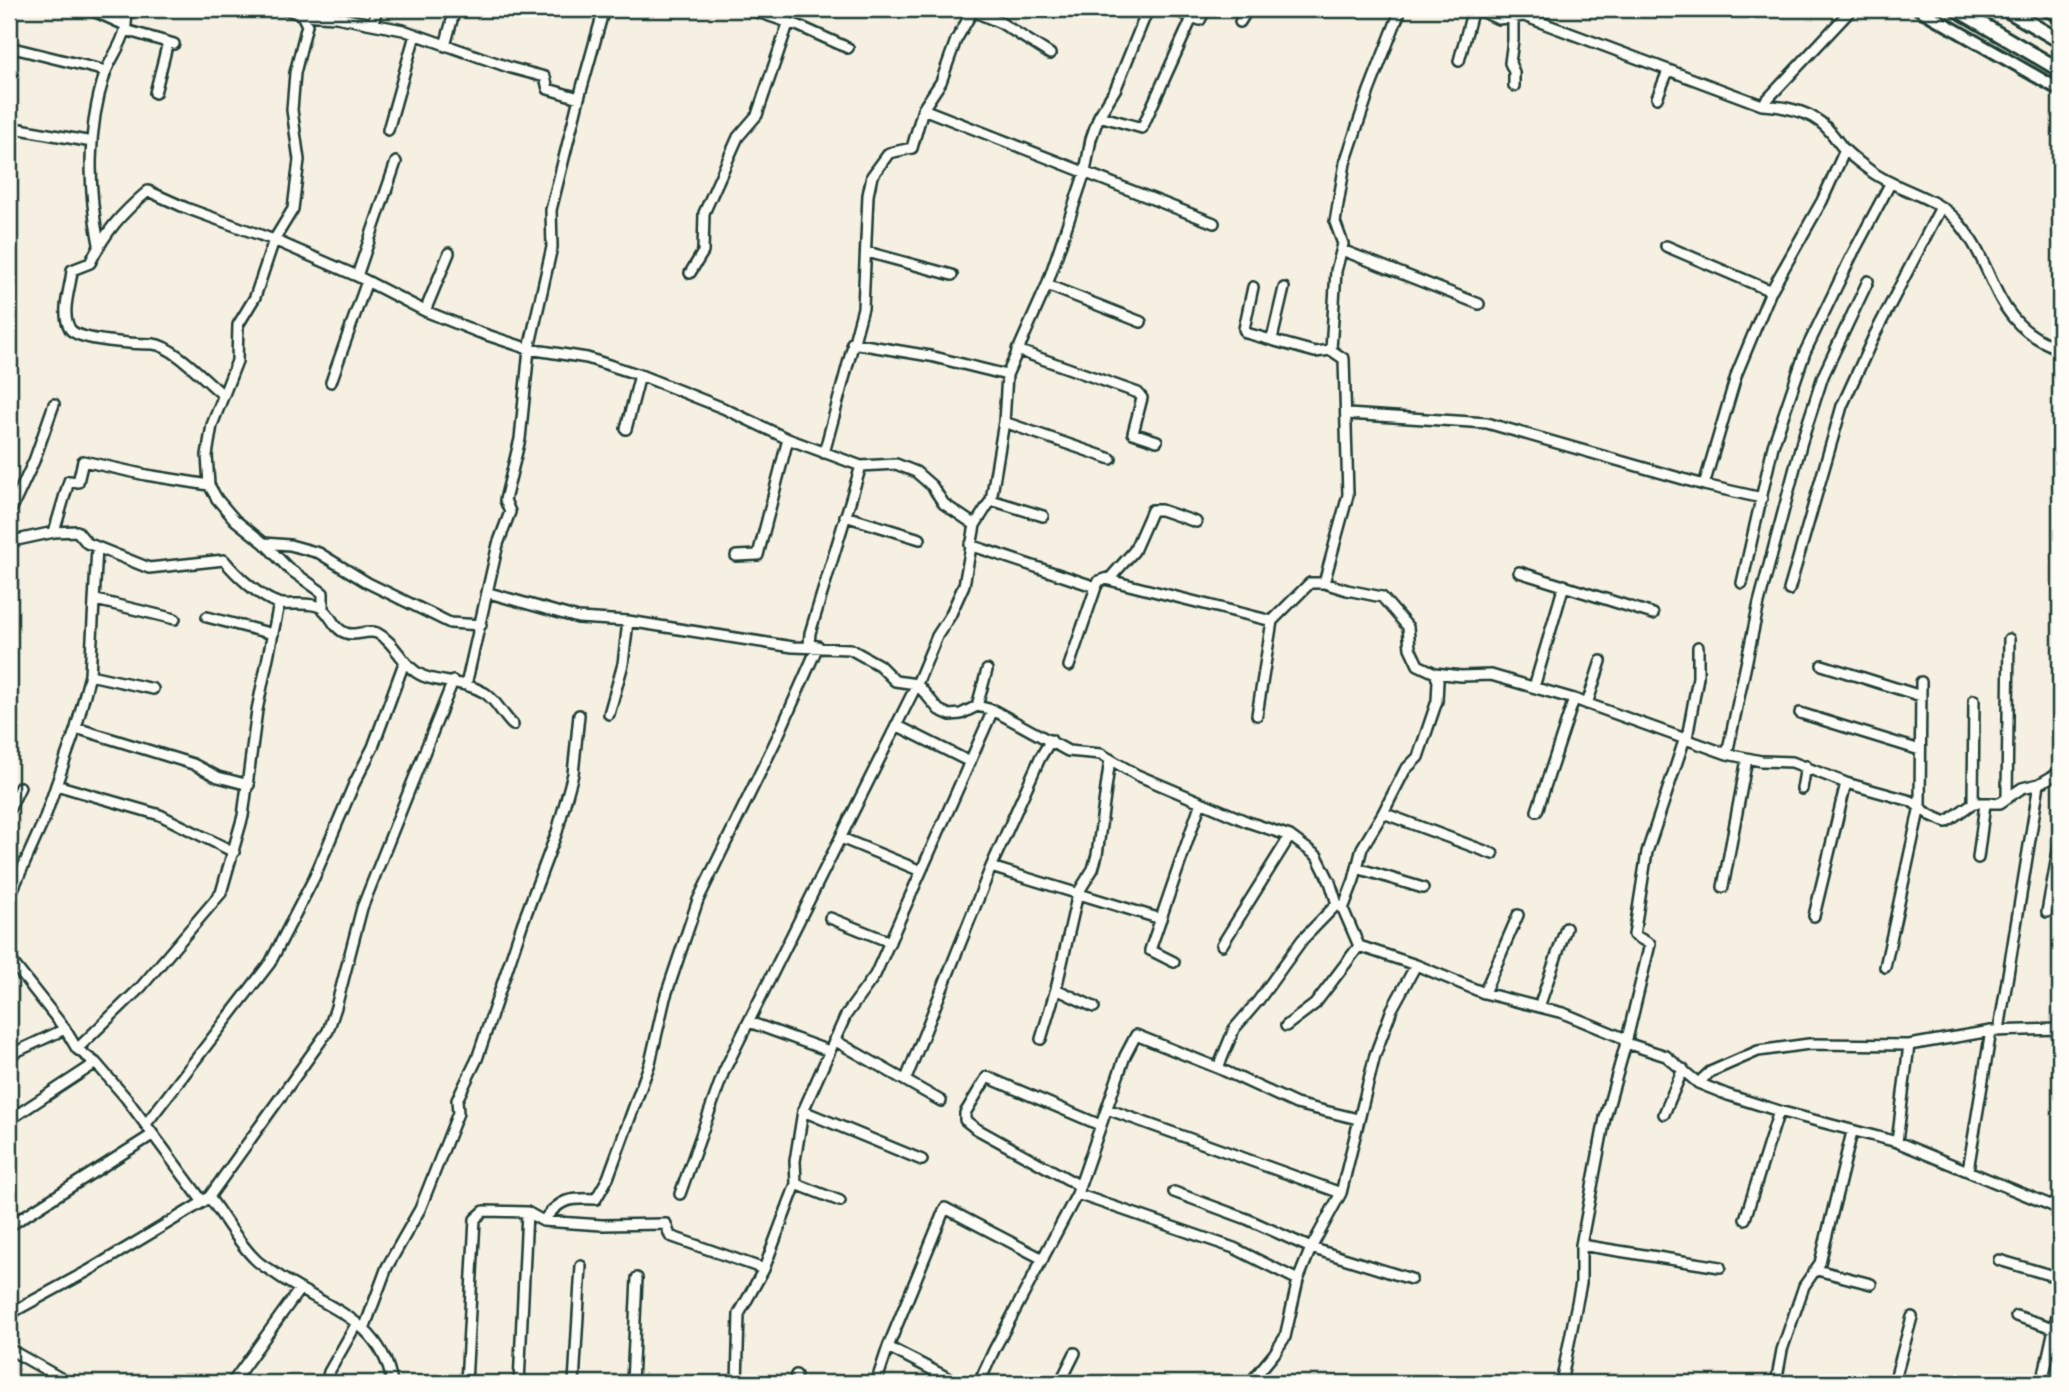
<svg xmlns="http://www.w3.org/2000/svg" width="2069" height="1392" font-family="Delius,sans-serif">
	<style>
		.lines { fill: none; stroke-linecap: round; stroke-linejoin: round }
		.minor-casing { stroke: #1f3d34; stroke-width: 14 }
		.tertiary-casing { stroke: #1f3d34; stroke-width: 16 }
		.secondary-casing { stroke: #1f3d34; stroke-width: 18 }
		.minor { stroke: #fdfcf7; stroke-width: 9 }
		.tertiary { stroke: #fdfcf7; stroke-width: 10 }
		.secondary { stroke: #fdfcf7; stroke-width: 12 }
	</style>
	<rect width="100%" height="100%" fill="#f6f0e2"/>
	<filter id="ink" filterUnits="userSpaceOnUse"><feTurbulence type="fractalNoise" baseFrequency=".0143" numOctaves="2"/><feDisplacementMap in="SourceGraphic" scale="14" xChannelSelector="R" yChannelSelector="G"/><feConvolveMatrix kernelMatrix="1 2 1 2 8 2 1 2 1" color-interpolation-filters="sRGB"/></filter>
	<g filter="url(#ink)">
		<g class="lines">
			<g class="minor-casing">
				<path id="minor" d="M89,9L125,25
					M285,9L302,15L336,17L403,30L511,68L545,77L548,89L579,98
					M749,9L799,26L848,48
					M1171,9L1200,20L1206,9
					M1476,9L1498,19L1524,16L1762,105C1779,106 1799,109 1814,118C1827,125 1834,137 1843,148C1851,157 1863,165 1872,172C1899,191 1938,197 1959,223C1999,271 1990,324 2060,349
					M973,11L1001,23L1050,54
					M302,15L307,25L295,73L292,110L299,160L293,209L274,240L255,297L238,325L237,361L212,425L207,455L209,485L217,499L235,520L264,543L288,568L323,593V608
					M1513,17V40L1510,63L1514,72V86
					M1240,22L1248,9
					M373,23L377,9
					M125,30L174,44
					M445,46L455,9
					M9,47L106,71
					M1459,61L1473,9
					M155,93L168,42
					M1657,98L1668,71
					M1762,105L1852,9
					M923,109L1214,223
					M1099,116L1142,128L1192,18
					M9,127L92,142
					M388,130L415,35
					M99,244C88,189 87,128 105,74C110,59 122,45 125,30C127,24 126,16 127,9
					M1666,246L1771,291
					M1342,250L1479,304
					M867,252L952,275
					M690,273L703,252L704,213L738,137L757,115L788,24
					M357,276L396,162
					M1047,285L1141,322
					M1253,287L1244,329L1246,333L1315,352L1331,350
					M425,311L449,253
					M1272,339L1284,288
					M852,343L930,356L1007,375
					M1017,350L1138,393L1142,398L1133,433L1157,441
					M331,382L367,281
					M222,394C205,380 174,346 153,344C137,344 78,341 70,329C60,312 71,287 72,270L90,263C106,231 121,214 148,191L186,208L274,240L357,276L425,311L478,332L529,349L587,358L640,375L723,408L788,439L861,466L896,464L916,472L932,486L944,504L975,525
					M1347,414L1487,423L1704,485L1762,498
					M1004,422L1111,459
					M626,429L640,375
					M824,453L863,308L868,195L872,176L889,153L912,148L923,109L941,82L956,40L974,9
					M1704,485L1737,373L1771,291L1822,201L1845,150
					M991,500L1043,516
					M9,509L12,508L34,461L54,404
					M845,516L920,539
					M54,532L69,481L78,482L83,461L146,475L209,485
					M9,539L17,540L54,532L77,531L87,543L149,568L224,560C235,574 264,602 283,604C295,605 309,602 320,607C331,613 333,629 346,633C355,637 367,629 377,633C397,643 402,667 423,676C443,684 463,680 485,693C497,701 503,716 513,725
					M264,543L290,545L319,553L368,583L450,623L481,625
					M970,545L1096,587
					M736,556L758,555L788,439
					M1519,572L1653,614
					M1105,579L1111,577L1134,551L1152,510H1161L1196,522
					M1324,583L1348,495L1344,359L1331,350L1336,271L1343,244L1335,222L1345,163L1369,91L1401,9
					M1742,583L1773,446L1805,352L1851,257L1890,184
					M1789,590L1842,406L1874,336L1941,207
					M489,593L578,618L628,621L793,647L850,649L879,665L895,681L917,684L939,710L950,715L961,714L977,706L993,710L1068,751L1101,754L1137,775L1248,822L1290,836L1317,856L1330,882L1337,904L1343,909L1359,946L1416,965L1484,993L1563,1013L1621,1037L1626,1043L1666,1056L1698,1083L1728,1095L1779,1111L1897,1142L2060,1209
					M96,600L175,619
					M207,617L273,634
					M1822,665L1921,696
					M1069,666L1096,587L1099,581L1105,579L1272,621L1310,583H1324L1347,590L1382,597L1408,627L1410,648L1418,665L1435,673L1461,676L1491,675L1574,699L1727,754L1761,761L1792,762L1846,783L1911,801L1930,815L1946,822L1973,803H2000L2022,788L2039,784L2060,772
					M90,675L153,689
					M466,685L498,544L510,512L505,500L520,439L529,349L552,247L551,210L579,98L604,9
					M1534,687L1564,585
					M1587,704L1601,661
					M977,706L987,670
					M1800,713L1920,750
					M609,714L623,664L628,621
					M1257,715L1272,621
					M896,725L970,762
					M76,728L193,764L218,777L249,785
					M1687,738L1698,677V647
					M1727,754L1759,603L1802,441L1823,376L1868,281
					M56,785L160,815L234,852
					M1802,789L1806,766
					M2007,797L2009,639
					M1973,803L1974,700
					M9,810L20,787
					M1537,811L1574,699
					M1383,813L1493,854
					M841,838L921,871
					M1978,858L1985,804
					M991,867L1161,919
					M1357,868L1423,888
					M1723,887L1747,759
					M9,898L44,820L76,728L90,675L97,547
					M1343,909L1354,880L1362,848L1383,813L1405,770L1418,757L1437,701L1438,681L1435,673
					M2047,912L2060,840
					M1814,916L1846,783
					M830,918L890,942
					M1222,945L1290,836
					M9,958L65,1029L77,1049L96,1063L126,1098L203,1202L209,1197C224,1217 237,1241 254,1258C260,1265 269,1269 276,1274C322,1307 382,1318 392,1383
					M1174,962L1150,950L1201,802
					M1885,967L1920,806L1921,682
					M1056,989L1094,1007
					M1484,993L1518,915
					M1539,1007L1566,928
					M749,1022L829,1051
					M1286,1026L1315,1004L1359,946
					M1999,1030L2039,784
					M1041,1039L1056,989L1078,893L1093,869L1097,855L1110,759
					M834,1040L941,1101
					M77,1049L141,987L221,893L243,816L257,710L279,604
					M9,1055L65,1029
					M1218,1068L1234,1029L1258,1001L1302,940L1337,904
					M906,1079L991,867L1040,758L1051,740
					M1698,1083L1710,1072L1758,1051L1809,1044L1909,1045L1991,1031L2060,1029
					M1107,1109L1341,1193
					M803,1111L922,1160
					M1664,1114L1683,1069
					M9,1120L96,1063
					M146,1124L270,963L314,878L354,784L373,747L404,663
					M1897,1142L1909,1045
					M1968,1170L1991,1031
					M796,1184L840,1201
					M1080,1186L975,1128L965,1120V1113L987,1077L1100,1125
					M1174,1192L1247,1219L1311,1248L1411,1279
					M680,1194L724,1071L917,684L937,636L950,616L964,585L975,525L991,500L1004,422L1007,375L1047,285L1085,172L1091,139L1099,116L1116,88L1148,9
					M1077,1194L1234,1248L1298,1280
					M209,1197L328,1031L336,1007L362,908L453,681
					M1745,1219L1779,1111
					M543,1221C560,1199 568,1198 596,1199L608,1178L650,1063L665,998L698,900L779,734L818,646L809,645L810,633L861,466
					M9,1226L152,1135
					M1581,1245L1720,1267
					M1999,1260L2060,1278
					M1817,1270L1871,1284
					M9,1314L88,1271L203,1202
					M2016,1316L2054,1328
					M364,1329L387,1267L420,1209L458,1113L457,1100L477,1059L523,922L557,832L573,774L579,715
					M888,1347L958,1383
					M9,1349L69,1383
					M232,1383L299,1290
					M326,1383L329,1372L357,1323
					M466,1383L475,1219L484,1211L527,1212L543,1221L602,1225L666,1224L670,1236L764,1269
					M519,1383L527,1212
					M574,1383L581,1266
					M632,1383L637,1278
					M737,1383L739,1314L764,1269L796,1184L795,1161L803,1111L846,1015L875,975L993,710
					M794,1383L796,1375
					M876,1383L888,1347L945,1208L1043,1259
					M979,1383L994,1350L1077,1194L1125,1056L1136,1035L1218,1068L1296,1104L1358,1119
					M1060,1383L1075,1353
					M1250,1383L1274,1354L1285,1337L1298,1280L1311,1248L1341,1193L1375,1055L1392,1009L1416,965
					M1561,1383L1581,1283V1245L1605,1118L1626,1043L1650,944L1634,935L1647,852L1685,738
					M1776,1383L1782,1350L1804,1286L1820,1263L1852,1132
					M1894,1383L1912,1317
					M2042,1383L2060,1302"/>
			</g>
			<g class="tertiary-casing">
				<path id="tertiary" d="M1919,9L2060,90
					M2046,9L2060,17"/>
			</g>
			<g class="secondary-casing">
				<path id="secondary" d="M1956,9L2060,70
					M2005,9L2060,41"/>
			</g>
			<use href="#minor" class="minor"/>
			<use href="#tertiary" class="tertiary"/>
			<use href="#secondary" class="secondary"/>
		</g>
	</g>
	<rect width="2069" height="1392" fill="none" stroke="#fdfcf7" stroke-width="35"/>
	<rect x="18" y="18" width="2034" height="1357" fill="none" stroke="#1f3d34" stroke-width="2.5" filter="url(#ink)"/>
</svg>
